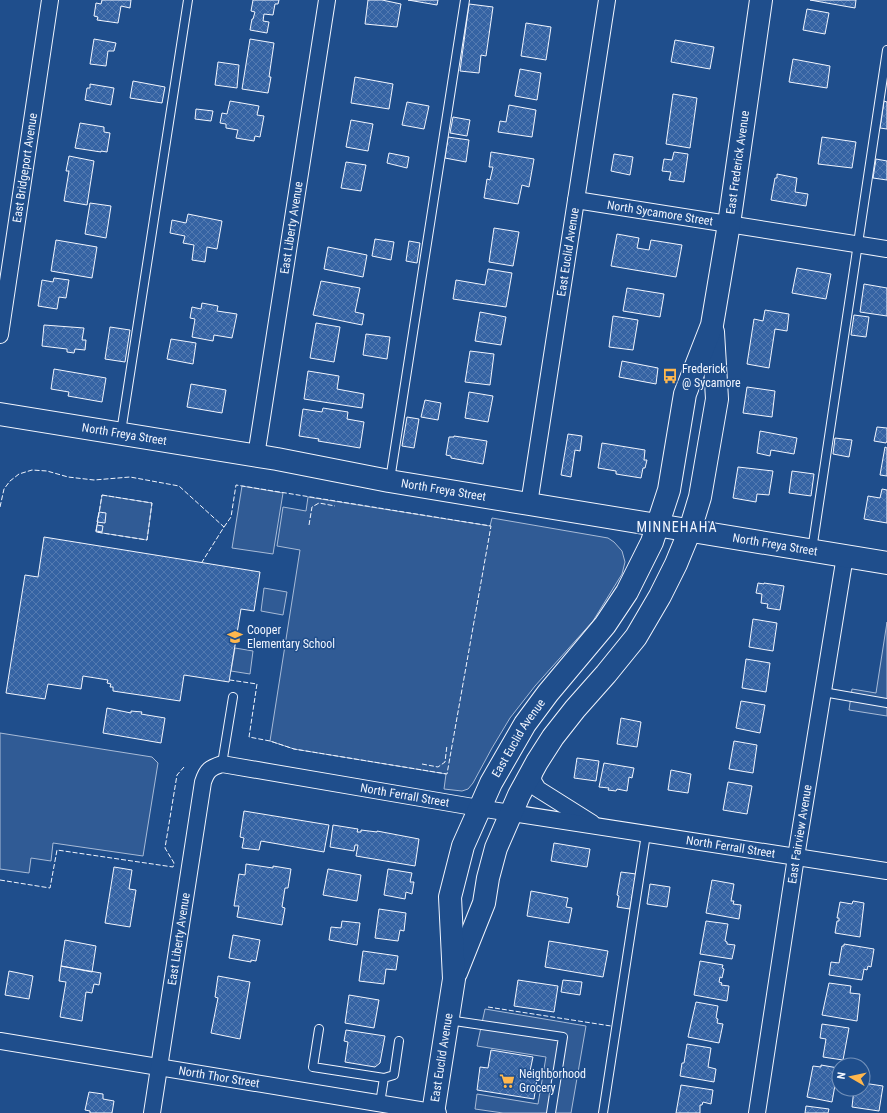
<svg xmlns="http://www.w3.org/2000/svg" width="887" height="1113" font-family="'Roboto Condensed',sans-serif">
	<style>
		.built { fill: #305b95; stroke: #a8bbd7 }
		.building { fill: url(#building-cross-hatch); stroke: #f2f6ff }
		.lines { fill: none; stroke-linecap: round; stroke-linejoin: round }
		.lane-casing { stroke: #f2f6ff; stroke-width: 10 }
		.street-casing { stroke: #f2f6ff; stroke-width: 18 }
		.secondary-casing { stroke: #f2f6ff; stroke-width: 24 }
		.lane { stroke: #1f4e8c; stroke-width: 8 }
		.street { stroke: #1f4e8c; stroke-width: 16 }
		.secondary { stroke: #1f4e8c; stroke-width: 22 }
		.fence { stroke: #f2f6ff; stroke-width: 1; stroke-dasharray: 5 2; stroke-linecap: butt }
		.labels { text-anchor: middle; stroke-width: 3; stroke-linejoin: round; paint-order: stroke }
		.street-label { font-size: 12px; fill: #f2f6ff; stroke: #1f4e8c }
		.poi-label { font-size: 12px; fill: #f2f6ff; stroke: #1f4e8c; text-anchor: start }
		.quarter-label { font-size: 14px; letter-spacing: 1px; fill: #f2f6ff; stroke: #1f4e8c }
	</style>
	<defs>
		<pattern id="building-cross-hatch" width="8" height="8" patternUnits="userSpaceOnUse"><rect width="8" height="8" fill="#3563a3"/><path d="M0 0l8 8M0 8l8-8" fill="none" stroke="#537ab1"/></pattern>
	</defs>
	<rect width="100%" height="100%" fill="#1f4e8c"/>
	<path class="built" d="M242,486L283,493L273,554L232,548Z
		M102,495L152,503L147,540L96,532Z
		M308,497L490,526L492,518L608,538L614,542L622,551L625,562L622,574L593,621L535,686L510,718L492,748L473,783L468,789L462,791L444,789L446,774L294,749L270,741L300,550L277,546L283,507L306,511Z
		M264,588L287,592L283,615L261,611Z
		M887,622V716L849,710L852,689L876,693Z
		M235,648L253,651L250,674L231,671Z
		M0,733L152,757L158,763L143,856L53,843L51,861L31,858L29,873L0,869Z
		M485,1009L586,1026L571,1113H503L475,1109L477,1094L538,1104L546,1057L477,1046Z"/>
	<path class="building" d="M102,0H131L130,8L121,6L118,23L97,20L98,17L94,16L96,3L101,4Z
		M253,0H279L278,4H275L273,15L264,14L263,21L269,22L267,33L250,30L252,19H253L255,12L251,11Z
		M368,0H382L401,4L397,27L365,24Z
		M408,0H438L437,5Z
		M810,0H856L855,8Z
		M469,4L493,7L486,56L481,55L479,73L460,71Z
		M807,9L829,13L825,34L803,30Z
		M526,23L551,27L546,60L521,56Z
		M94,39L116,43L114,51H108L106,66L90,64Z
		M250,39L274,43L269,77H271L268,93L242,89Z
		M675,40L714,47L710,69L671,62Z
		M793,59L830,66L827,88L789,82Z
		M218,62L239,65L237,88L215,85Z
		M520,69L541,73L537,100L515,96Z
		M355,77L393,84L389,109L351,103Z
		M133,81L165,87L162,103L130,98Z
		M90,84L114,88L111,105L85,100L87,88H90Z
		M673,94L697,98L690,148L666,144Z
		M230,101L259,106L257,115L264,116L260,137L255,136L254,141L236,138L238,130L226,128V124L220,123L222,113L227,114Z
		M884,101L887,102V129L880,128Z
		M407,102L429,106L424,129L402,125Z
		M509,105L536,110L532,137L498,132L500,121L506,122Z
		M196,109L213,111L211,121L195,119Z
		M453,117L470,120L467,136L450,133Z
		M351,120L373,124L368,151L346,147Z
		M80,123L104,127V132L110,133L107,152L101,151V152L75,148Z
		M448,137L469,140L466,162L445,158Z
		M822,137L856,142L852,168L818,164Z
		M491,152L534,159L529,187L522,185L518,204L484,198L487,179L490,180L493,167H489Z
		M674,152L688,154L684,182L669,180L671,172L662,171L664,159L672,160Z
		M389,153L409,157L407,168L387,163Z
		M614,154L633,157L630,175L611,171Z
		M69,156L94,161L87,205L64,201L69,171H66Z
		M876,159L887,161V180L873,178Z
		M346,162L366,165L361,191L341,188Z
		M777,174L797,178L795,192L808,194L806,206L771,200L775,178H777Z
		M90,203L111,206L106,238L85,234Z
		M188,214L222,221L217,249L207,247L205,262L192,260L194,245L183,243L185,236L170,233L172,220L186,223Z
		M494,228L519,232L513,266L489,262Z
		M617,234L639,238L637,248L649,250L651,240L682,245L676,277L611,266Z
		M375,239L394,242L391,260L372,256Z
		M56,240L97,247L92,278L51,271Z
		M409,241L420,243L417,263L406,261Z
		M328,247L367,255L363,277L324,269Z
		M797,268L831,274L826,299L792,293Z
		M488,269L512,273L506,307L453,299L456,280L485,285Z
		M54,278L69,280L66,298L59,297L57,309L38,306L42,280L53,282Z
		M321,281L360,288L355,312L364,314L362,325L313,315Z
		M864,284L887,288V316L860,312Z
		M627,288L664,294L660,317L623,311Z
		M202,303L218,306L217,311L237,314L232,338L214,335L213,341L192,337L195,319L190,318L192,307L201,309Z
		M765,310L789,314L787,331L775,329L769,368L747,364L754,319L763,321Z
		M480,312L506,317L501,345L475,341Z
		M854,315L869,317L866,337L851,335Z
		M613,316L638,320L633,350L609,347Z
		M316,323L340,327L334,362L310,358Z
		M44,325L84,328L82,340H86L85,350L75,349L74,353L67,352V349L42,346Z
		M110,327L130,330L125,362L105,359Z
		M366,334L390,337L387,359L363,355Z
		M171,339L196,343L193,364L167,359Z
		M470,351L494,354L490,385L465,382Z
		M622,361L658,368L656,384L619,377Z
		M54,369L106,378L102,402L68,396L69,392L51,389Z
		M308,371L339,376L337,389L364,394L362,408L304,399Z
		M191,384L226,390L222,413L187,407Z
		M747,387L775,391L772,417L743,413Z
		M469,392L493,396L488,422L465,418Z
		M425,400L441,403L438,420L421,417Z
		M323,408L348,412L347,419L364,422L360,448L318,441L319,439L299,436L303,409L322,412Z
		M407,417L419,419L414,448L402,446Z
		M877,427L887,428V441L886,443L874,441Z
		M760,431L797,438L794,454L771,450L770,456L757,453Z
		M568,434L582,436L580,451L575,450L571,477L561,475Z
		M454,436L487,441L483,464L451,458V456L446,455L449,437H454Z
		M835,438L852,440L849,457L833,454Z
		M602,443L645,450L644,460H647L645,468H643L641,478L616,474V471L598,468Z
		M885,447L887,448V476L880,475Z
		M738,467L773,471L769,495L757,494L756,502L733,498Z
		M792,471L814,474L811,496L789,493Z
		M882,489L887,490V523L864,519L868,496L880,498Z
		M99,512L106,513L105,523L97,522Z
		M97,525L103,526L102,532L96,531Z
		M44,537L260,572L254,611L241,609L229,682L184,675L180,701L113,691V687H110L111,684L107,683L108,680L83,676L81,689L48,684L45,699L6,693L25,575L38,577Z
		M758,583L764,584V583L784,586L780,610L767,608L768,604L761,603L762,594L756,593Z
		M753,619L777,623L773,651L749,647Z
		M746,659L770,663L766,692L742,688Z
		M741,701L765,705L760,733L736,728Z
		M107,708L131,713V711L142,712L141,714L165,718L161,743L103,733Z
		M621,718L641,722L637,747L617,744Z
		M734,741L757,745L753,773L729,769Z
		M577,758L599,761L596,781L574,778Z
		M604,763L634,768L632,778L629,777L627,791L617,789L616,791L608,790L609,788L599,787Z
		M671,770L691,774L688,793L668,790Z
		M728,782L752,786L747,814L723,810Z
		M244,811L329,825L324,852L261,841L259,850L242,848L244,838L240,837Z
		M333,825L358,829L357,832H361V830L377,832V831L419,839L415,866L356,856L358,845H355L354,851L330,847Z
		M554,843L590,849L587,867L551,861Z
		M246,864L273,868V866L291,869L288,888H285L282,907L285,908L282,925L237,917L239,906H234L239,874L245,875Z
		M114,867L132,870L129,889L136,890L130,927L105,923Z
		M328,869L361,875L357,901L323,895Z
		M388,869L412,873L410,882H414L412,894L406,892L405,899L384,895Z
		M621,872L636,874L630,909L617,907L619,896L617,895Z
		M712,880L734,884L731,901H734L733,904L741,905L739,919L706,913Z
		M650,884L670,887L667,907L647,904Z
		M531,891L568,898L566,907L572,908L569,923L527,916Z
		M853,901L864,903L860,937L835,933L837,921H839V918H837L840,902L852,904Z
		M379,909L406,913L404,931L400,930L398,941L375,938Z
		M342,921L360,923L357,945L329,940L331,927L341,928Z
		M706,921L728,924L725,941L727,942V944L735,945L732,959L700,954Z
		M233,935L260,940L256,961L251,960V962L229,958Z
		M65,940L96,946L92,972L61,966Z
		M549,941L608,951L603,977L545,967Z
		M844,944L874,949L871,967L868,966L867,970L864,969L862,980L829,975L831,962L839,963L842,946H844Z
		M363,951L398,956L396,970L386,969L384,984L359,981Z
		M700,961L723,965L722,968L724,969L722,978L720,977L719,982L722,983L721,985L729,986L727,1001L694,995Z
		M61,966L101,973L99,985L94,984L92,993L86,992L82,1021L60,1017L66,982L59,981Z
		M9,971L33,976L29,999L5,995Z
		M218,976L250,982L240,1039L211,1033L218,998L215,997Z
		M518,980L558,986L554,1012L514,1006Z
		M563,980L582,982L580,995L561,992Z
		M829,983L851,986L850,993L860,994L857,1021L822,1015Z
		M349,995L379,1000L374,1028L345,1023Z
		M696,1002L718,1006L716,1018L718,1019L717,1023L723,1024L719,1043L688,1037Z
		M822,1024L849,1028L843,1060L823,1057L826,1039L820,1038Z
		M346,1030L385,1036L380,1063L375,1067L345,1062L348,1042L344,1041Z
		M687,1044L711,1048L708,1067L716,1069L714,1082L680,1076L682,1063H684Z
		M491,1050L533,1057L530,1071L538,1072L534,1099L477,1090L480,1067L488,1068Z
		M821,1065L838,1068L832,1102L807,1097L813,1066L821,1067Z
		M863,1083L883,1086L879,1111L852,1107L854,1089H863Z
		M681,1085L713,1090L711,1104L703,1102L702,1105H700V1113H676Z
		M89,1092L103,1094V1099L114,1101L112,1113H90V1111L85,1110Z
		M806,1106L829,1109L828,1113H805Z"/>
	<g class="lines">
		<g class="lane-casing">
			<path id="lane" d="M121,432L188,0
				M390,480L465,0
				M812,550L887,50
				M823,692L887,703
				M222,764L233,697
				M448,1020L563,1037L551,1113
				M319,1029L313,1067L384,1078L394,1075L399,1041
				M380,1103L384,1078
				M603,1113L646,834"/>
		</g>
		<g class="street-casing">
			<g id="street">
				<path id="s1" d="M576,200L887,249"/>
				<path id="s2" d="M0,335L50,0"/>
				<path id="s3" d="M256,456L327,0"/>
				<path id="s4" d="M529,504L607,0"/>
				<path d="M534,768L533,781L538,789L592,823"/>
				<path id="s5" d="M0,1041L438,1113"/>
				<path id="s6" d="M152,1113L203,782C207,770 210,768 222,764L479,808L887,871"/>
				<path id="s7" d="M757,1113L796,857L845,556"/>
			</g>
		</g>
		<g class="secondary-casing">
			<g id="secondary">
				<path id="s8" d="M0,414L277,459L389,481L529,504L887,563"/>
				<path d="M456,973L484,903L488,878L496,848L519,795L537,762L553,737L575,709L606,674L636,637L660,596L676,564L690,530L700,497L717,399L713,332"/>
				<path id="s9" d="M433,1113L454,979L450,897L463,846L491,783L525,724L548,693L605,625L627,592L652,542L669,490L685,394L712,325L729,224L761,0"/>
			</g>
		</g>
		<use href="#lane" class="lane"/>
		<use href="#street" class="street"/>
		<use href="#secondary" class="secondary"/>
		<path class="fence" d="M102,495L152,503L147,540L96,532Z
			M0,507L4,489L10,481L19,474L32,470L47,471L68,477L94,480L130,477L179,486L224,527L202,562
			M309,525L312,507L319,503L335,506
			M224,527L231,517L236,485L491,526L447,774L294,749L270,741L249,737L257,684L230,680
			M422,764L438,767L445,762L447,745
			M0,880L50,888L57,850L173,867L174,863L165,848L177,775L184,767
			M488,1007L611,1026"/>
	</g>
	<defs>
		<g id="bus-bare" transform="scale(1.2)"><path d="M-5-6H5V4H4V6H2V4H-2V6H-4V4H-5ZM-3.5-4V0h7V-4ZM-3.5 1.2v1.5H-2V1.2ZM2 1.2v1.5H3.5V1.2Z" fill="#ffb74d" stroke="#1f4e8c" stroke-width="2.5" paint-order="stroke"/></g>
		<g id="school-bare" transform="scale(1.2)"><path d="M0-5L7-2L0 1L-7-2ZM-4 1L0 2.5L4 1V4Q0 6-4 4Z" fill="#ffb74d" stroke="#1f4e8c" stroke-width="2.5" paint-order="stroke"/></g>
		<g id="supermarket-bare" transform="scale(1.2)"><path d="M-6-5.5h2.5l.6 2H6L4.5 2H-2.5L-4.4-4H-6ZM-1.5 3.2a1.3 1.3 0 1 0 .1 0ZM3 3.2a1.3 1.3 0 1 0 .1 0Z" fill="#ffb74d" stroke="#1f4e8c" stroke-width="2.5" paint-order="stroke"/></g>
	</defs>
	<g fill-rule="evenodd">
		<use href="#bus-bare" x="670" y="376"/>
		<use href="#school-bare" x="235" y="637"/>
		<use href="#supermarket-bare" x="507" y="1081"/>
	</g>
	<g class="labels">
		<g class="street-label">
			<text dy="4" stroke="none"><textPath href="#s9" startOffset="1021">East Frederick Avenue</textPath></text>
			<text dy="4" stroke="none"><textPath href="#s2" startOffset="169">East Bridgeport Avenue</textPath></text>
			<text dy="4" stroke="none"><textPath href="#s1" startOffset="85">North Sycamore Street</textPath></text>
			<text dy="4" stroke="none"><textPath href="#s3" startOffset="231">East Liberty Avenue</textPath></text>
			<text dy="4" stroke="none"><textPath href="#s4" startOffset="255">East Euclid Avenue</textPath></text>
			<text dy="4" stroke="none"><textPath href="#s8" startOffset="126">North Freya Street</textPath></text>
			<text dy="4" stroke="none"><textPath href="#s8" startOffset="450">North Freya Street</textPath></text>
			<text dy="4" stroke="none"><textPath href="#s8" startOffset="786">North Freya Street</textPath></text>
			<text dy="4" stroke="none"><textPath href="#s9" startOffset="392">East Euclid Avenue</textPath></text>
			<text dy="4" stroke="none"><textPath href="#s6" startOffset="548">North Ferrall Street</textPath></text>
			<text dy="4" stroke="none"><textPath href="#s7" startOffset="282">East Fairview Avenue</textPath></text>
			<text dy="4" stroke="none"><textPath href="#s6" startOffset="878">North Ferrall Street</textPath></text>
			<text dy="4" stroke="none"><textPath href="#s6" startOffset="176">East Liberty Avenue</textPath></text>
			<text dy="4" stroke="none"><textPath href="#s9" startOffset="56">East Euclid Avenue</textPath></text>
			<text dy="4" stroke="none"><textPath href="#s5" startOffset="222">North Thor Street</textPath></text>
		</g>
		<g class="poi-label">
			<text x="682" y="373">Frederick<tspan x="682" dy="14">@ Sycamore</tspan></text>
			<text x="247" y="634">Cooper<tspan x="247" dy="14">Elementary School</tspan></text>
			<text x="519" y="1078">Neighborhood<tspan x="519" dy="14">Grocery</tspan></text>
		</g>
		<g class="quarter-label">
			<text x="677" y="532">MINNEHAHA</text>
		</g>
	</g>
	<g transform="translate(851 1077) rotate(279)"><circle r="19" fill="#1f4e8c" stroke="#7391ba"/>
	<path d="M0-3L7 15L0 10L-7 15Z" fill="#ffb74d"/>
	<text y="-6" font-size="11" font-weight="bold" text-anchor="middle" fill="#f2f6ff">N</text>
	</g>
</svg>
